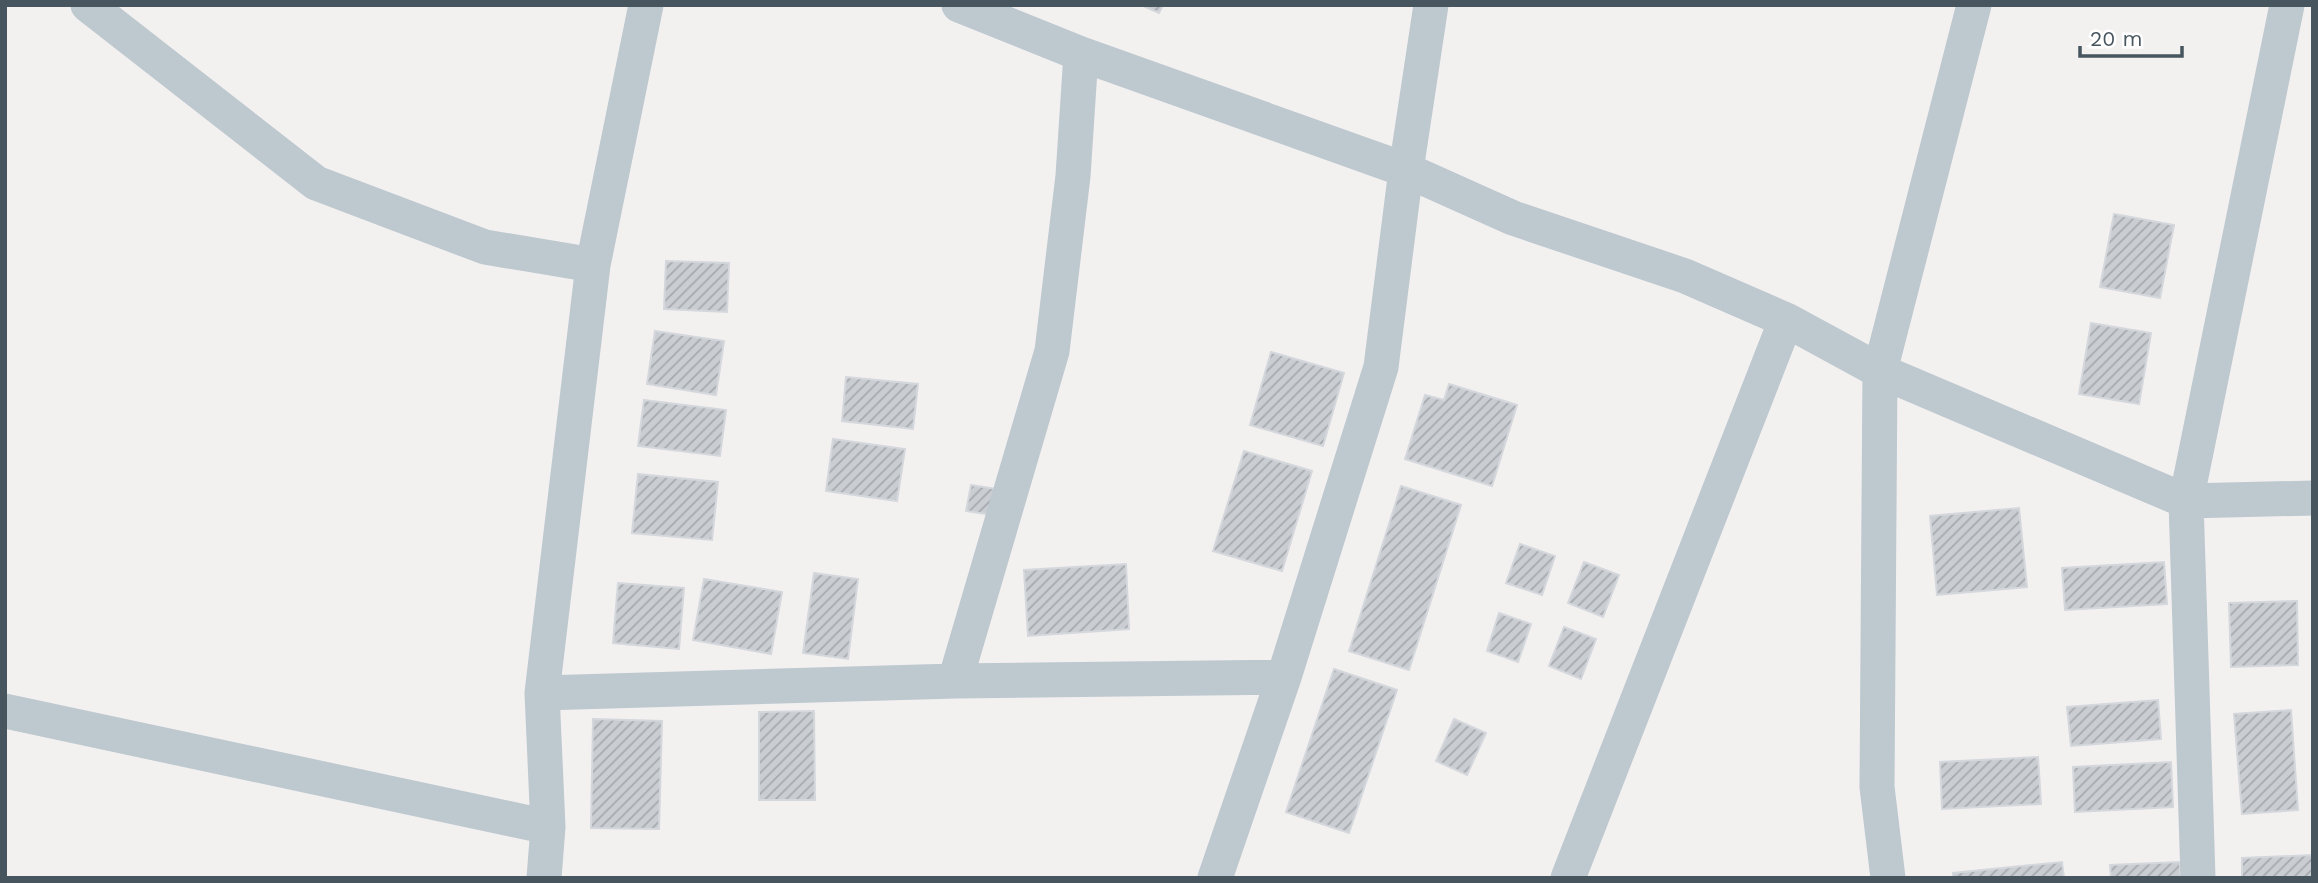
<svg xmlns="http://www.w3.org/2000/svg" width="2318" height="883" font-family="'Work Sans',sans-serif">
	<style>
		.building { fill: url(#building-hatch); stroke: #d4d7dc; stroke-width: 2 }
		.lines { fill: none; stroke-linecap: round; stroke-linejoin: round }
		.minor { stroke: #bdc8cf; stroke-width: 35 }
	</style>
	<defs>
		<pattern id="building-hatch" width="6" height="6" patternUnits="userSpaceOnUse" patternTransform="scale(1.75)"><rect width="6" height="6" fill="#caced3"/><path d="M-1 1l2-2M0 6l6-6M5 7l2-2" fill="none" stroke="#a6aaae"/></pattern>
	</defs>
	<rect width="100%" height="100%" fill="#f3f0f0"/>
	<path class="building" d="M1141,5H1163L1159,13Z
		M2114,214L2174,225L2160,298L2100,287Z
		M666,261L729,263L727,312L664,309Z
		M2091,323L2151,333L2139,404L2079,394Z
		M655,331L724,341L716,395L647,384Z
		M1271,352L1344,373L1323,446L1250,425Z
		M846,377L918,384L913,429L842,421Z
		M1449,384L1517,405L1492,486L1405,459L1425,395L1444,400Z
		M644,400L726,410L720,456L638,446Z
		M833,439L905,449L897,501L826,491Z
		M1244,451L1312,471L1282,571L1213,551Z
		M638,474L718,482L712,540L632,533Z
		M971,485L997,489L993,515L966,511Z
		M1401,486L1461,505L1409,670L1349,651Z
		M2019,508L2027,587L1937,595L1930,516Z
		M1520,544L1555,556L1542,595L1506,583Z
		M1584,562L1619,575L1603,617L1568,603Z
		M2164,562L2167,604L2065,610L2062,568Z
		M1126,564L1129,629L1028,636L1024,570Z
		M814,573L858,579L848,659L803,653Z
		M704,579L782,592L771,654L693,640Z
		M618,583L684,588L679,649L613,643Z
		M2297,601L2298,665L2231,667L2229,603Z
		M1499,613L1531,624L1518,662L1487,651Z
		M1564,627L1596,639L1581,679L1549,666Z
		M1334,669L1397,690L1349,833L1286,812Z
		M2158,700L2161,739L2071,746L2067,707Z
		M2291,710L2298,810L2242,814L2234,714Z
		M814,711L815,800H759V712Z
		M593,719L662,721L659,829L591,828Z
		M1454,719L1486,733L1467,775L1436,761Z
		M2038,757L2041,804L1942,809L1940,762Z
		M2171,762L2173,807L2075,812L2073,767Z
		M2313,855V878H2242V858Z
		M2062,862L2064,878H1953V873Z
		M2180,862V878H2111L2110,865Z"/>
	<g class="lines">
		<path class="minor" d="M88,5L316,183L485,247L593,265
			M959,5L1081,54L1406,170L1513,218L1685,276L1786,320L1880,371L2186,501L2313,498
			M955,681L1052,351L1073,176L1081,54
			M542,693L955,681L1284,677
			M5,711L548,827
			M544,878L548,827L542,693L593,265L646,5
			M1215,878L1284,677L1381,367L1406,170L1431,5
			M1568,878L1786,320
			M1888,878L1877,787L1880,371L1974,5
			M2198,878L2186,501L2287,5"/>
	</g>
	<rect width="2318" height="883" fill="none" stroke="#47555e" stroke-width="14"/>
	<path d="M2080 46v10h102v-10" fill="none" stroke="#47555e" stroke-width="3.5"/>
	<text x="2090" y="46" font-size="21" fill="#47555e" stroke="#ffffff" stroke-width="5" paint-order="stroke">20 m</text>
</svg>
